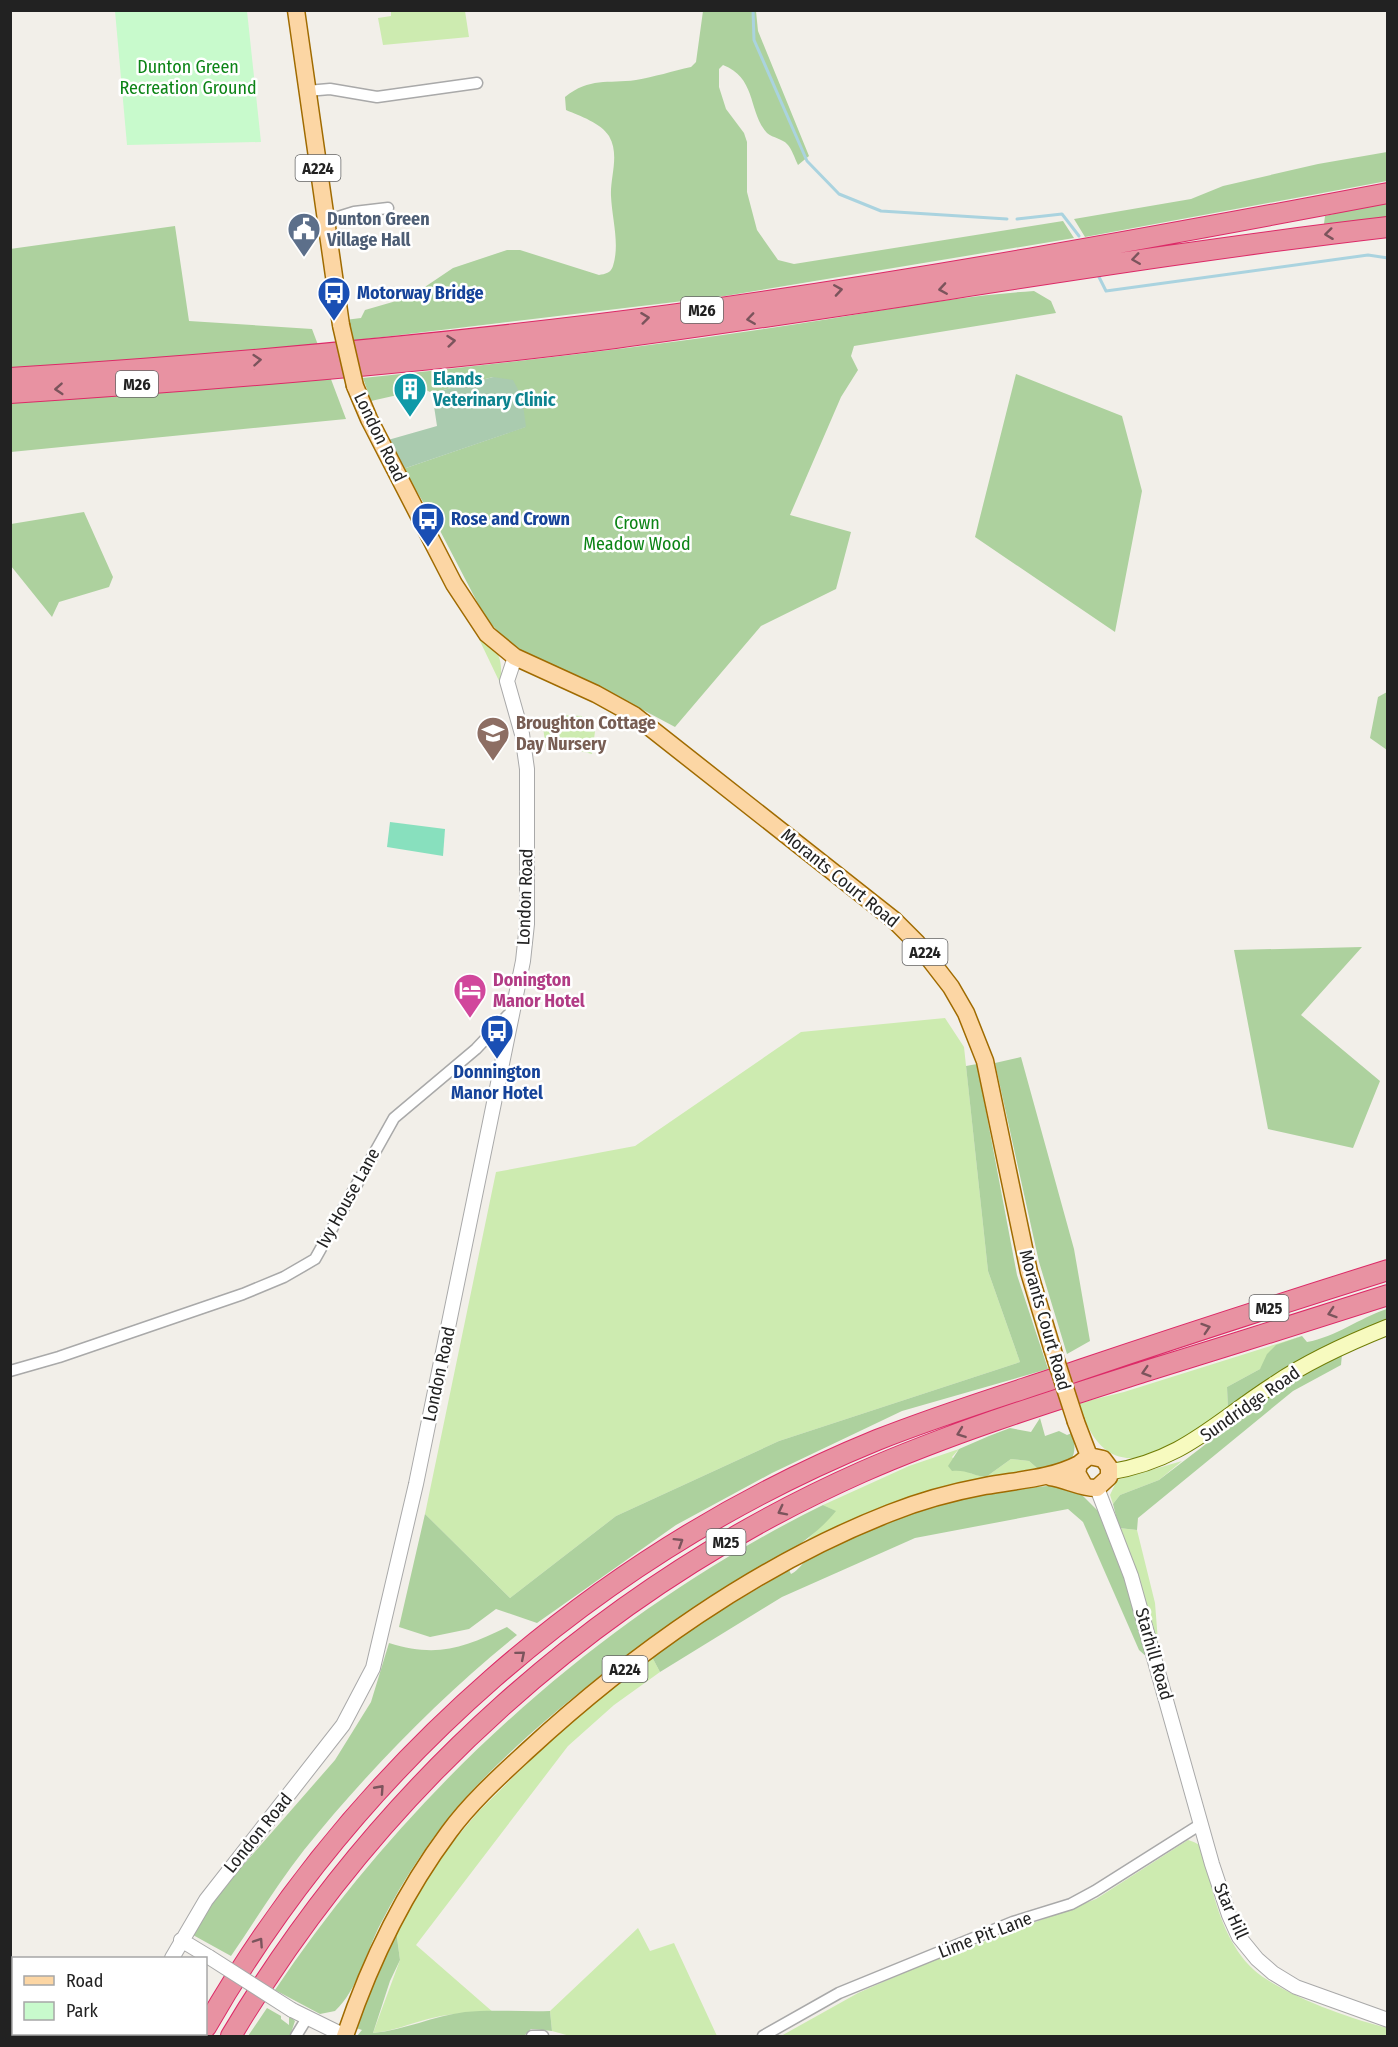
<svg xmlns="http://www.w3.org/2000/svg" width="1398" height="2047" font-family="'Fira Sans Condensed',sans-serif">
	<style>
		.grass { fill: #cdebb0 }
		.forest { fill: #add19e }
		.cemetery { fill: #aacbaf }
		.park { fill: #c8facc }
		.pitch { fill: #88e0be }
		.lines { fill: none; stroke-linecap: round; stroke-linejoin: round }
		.stream { stroke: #aad3df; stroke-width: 3 }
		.minor-casing { stroke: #a9a9a9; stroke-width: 13 }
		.tertiary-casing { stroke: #a9a9a9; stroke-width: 16 }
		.secondary-casing { stroke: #707d05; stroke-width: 17 }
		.primary-casing { stroke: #a06b00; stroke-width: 19 }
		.motorway-casing { stroke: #dc2a67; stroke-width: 22 }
		.minor { stroke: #fff; stroke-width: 10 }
		.tertiary { stroke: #fff; stroke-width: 14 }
		.secondary { stroke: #f7fabf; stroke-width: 15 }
		.primary { stroke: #fcd6a4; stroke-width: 16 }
		.motorway { stroke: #e892a2; stroke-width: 20 }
		.tertiary-bridge-casing { stroke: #a9a9a9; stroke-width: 16; stroke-linecap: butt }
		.primary-bridge-casing { stroke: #a06b00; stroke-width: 19; stroke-linecap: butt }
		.tertiary-bridge { stroke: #fff; stroke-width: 14 }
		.primary-bridge { stroke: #fcd6a4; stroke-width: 16 }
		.oneway { stroke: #7b545c }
		.labels { text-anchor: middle; stroke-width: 5; stroke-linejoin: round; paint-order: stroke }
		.shield { fill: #fff; stroke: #646464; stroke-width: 1.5 }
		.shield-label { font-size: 16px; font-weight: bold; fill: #222 }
		.park-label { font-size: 18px; fill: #0c8416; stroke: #fff }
		.service-label { font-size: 18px; font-weight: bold; fill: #4e5e75; stroke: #fff; text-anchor: start }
		.transit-label { font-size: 18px; font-weight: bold; fill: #164399; stroke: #fff; text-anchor: start }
		.culture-label { font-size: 18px; font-weight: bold; fill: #0d838f; stroke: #fff; text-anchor: start }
		.street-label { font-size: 18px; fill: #222; stroke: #fff }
		.education-label { font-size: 18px; font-weight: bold; fill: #785e54; stroke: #fff; text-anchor: start }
		.hotel-label { font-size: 18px; font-weight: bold; fill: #b23c85; stroke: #fff; text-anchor: start }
	</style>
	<rect width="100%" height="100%" fill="#f2efe9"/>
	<path class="grass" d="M391,11H465L469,37L383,45L378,18L391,16Z
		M481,636C501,654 502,657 501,685L479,639Z
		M563,715L582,716V720L596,724L592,754L568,748L546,749L543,727H563Z
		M945,1018L964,1047L988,1271L1020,1362L779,1441L616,1516L510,1598L425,1514L496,1172L635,1146L801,1032Z
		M1302,1336L1290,1341L1260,1369L1227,1387L1228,1409C1173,1447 1107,1500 1079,1403L1124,1392Z
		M959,1449L952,1457C962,1470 970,1475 986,1477L1011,1459L1029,1461L1037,1468C949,1485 886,1501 806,1541L835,1511L823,1505L909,1466Z
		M1182,1461L1159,1480L1120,1495L1113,1504L1110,1495L1117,1480Z
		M1119,1528L1137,1530L1155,1603L1159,1654Z
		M652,1657L660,1672L614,1705L568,1746L416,1945L494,2013C472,2012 450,2013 428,2019C409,2024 393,2031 373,2033L400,1960L396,1930L430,1872L452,1843L479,1811L559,1732Z
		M1188,1840C1194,1842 1199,1843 1203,1850C1208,1858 1208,1871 1210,1881C1218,1913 1229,1947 1254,1970C1281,1994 1352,2020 1388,2028L1387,2036H781L858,1993L917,1967L1096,1899Z
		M638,1928L650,1951L674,1943L717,2036H570L552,2031L550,2011Z"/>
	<path class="forest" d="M703,11H756L758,31L809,156L798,165C795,159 792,149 787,144C783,139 773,138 767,133C748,112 757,78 723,65L719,69V87L726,109L744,133L747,142V192L757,230L778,260L794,264L1063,221L1074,238L725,296L350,341L345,320L361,318L365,310L410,297L453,268L507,250H520L599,275C605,274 611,273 613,266C620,244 612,219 611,196C610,177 620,155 609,136C601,123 580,116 566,110L565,97C590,77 607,84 636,80C654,77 673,71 691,67L696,62Z
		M1387,152V181L1085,237L1074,219L1191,199L1223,186L1318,164Z
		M1387,201V218L1324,224L1325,216Z
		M175,226L189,321L312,329L346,419L11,452L10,249Z
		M1034,291L1051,301L1056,313L854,346L851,356L858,370L841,397L790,515L851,532L836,589L761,626L675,727L600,687L558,671L511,645L486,619L436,523L403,469L525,427L493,377L432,393L424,389L371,401L363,378C497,364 631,349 764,329C854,316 943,297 1034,291Z
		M1016,374L1122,416L1142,491L1115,632L975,537Z
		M84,512L113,577L109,587L59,602L52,617L11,566V524Z
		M1387,692V750L1370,738L1378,697Z
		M1362,947L1301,1015L1380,1081L1353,1148L1268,1129L1234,950Z
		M1021,1057L1074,1249L1090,1341L1067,1354L1039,1262L995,1063Z
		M977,1064L1017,1275L1048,1369L902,1411L772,1473L676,1525L537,1623L496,1609L469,1629L430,1637L399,1627L425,1514L510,1598L616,1516L779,1441L1020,1362L988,1271L966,1066Z
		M1387,1309V1320L1228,1409L1227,1387L1260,1369L1267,1354L1276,1345L1302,1336L1307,1342C1336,1337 1359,1318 1387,1309Z
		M1342,1354L1341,1365L1293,1391L1138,1518L1137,1530L1119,1528L1113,1504L1120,1495L1159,1480L1266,1398L1308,1370Z
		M1040,1418L1045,1436L1059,1431L1067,1435L1072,1433C1081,1464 1064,1468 1037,1468L1029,1461L1011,1459L986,1477C974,1476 965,1469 952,1471L948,1466L959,1449L989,1436L1010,1428L1031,1432Z
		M1047,1486L1067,1487L1079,1492L1100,1513L1134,1605L1149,1659L1139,1650L1083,1522L1068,1509L915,1538L782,1597L660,1672L652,1657L712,1616L789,1570L791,1574C799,1570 801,1564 808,1559C823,1550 842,1542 858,1535C917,1508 982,1491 1047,1486Z
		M823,1505L836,1511C804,1552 731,1583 687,1613C614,1663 527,1730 467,1796C433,1834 404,1878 381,1923C366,1951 358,1990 335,2011L320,2014L275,1990C413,1785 604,1613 823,1505Z
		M507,1627L517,1635C439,1698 367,1772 304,1850C278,1883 255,1921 231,1956L193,1935L217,1895L335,1760L371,1702L389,1643C437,1658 464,1648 507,1627Z
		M396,1930L400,1960L390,1981L373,2033C405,2030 433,2016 465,2012C492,2009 522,2012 550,2011L552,2031L531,2029L524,2036H357L362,2030L356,2028L365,2000Z
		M267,2008L281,2016V2019L289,2025V2015L295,2021L290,2036H248Z"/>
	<path class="cemetery" d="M493,377L513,380L522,397L526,427L403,469L388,440L437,426L432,393Z"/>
	<path class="park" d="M115,11H247L261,142L127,145Z"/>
	<path class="pitch" d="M390,822L445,829L443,856L387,847Z"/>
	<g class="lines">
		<path class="stream" d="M753,10L754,40L807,161L839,194L881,211L1007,219
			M1017,219L1062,214L1079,236
			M1097,273L1106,291L1368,255L1388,258"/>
		<g class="minor-casing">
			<path id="minor" d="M307,91L330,89L377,97L477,83
				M325,221L354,212L388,208
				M10,1371L59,1357L243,1294L284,1277L315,1259L394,1118L476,1049L508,1015L512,1014
				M296,2036L307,2018
				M532,2036H543
				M763,2036L839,1993L1013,1922L1071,1904L1095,1891L1201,1824"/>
		</g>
		<g class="tertiary-casing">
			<path id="tertiary" d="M1097,1488L1131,1576L1212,1864L1229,1915L1239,1937L1257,1959L1273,1973L1296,1987L1388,2020
				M181,1940L209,1957
				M172,1958L206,1900L343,1725L373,1668L416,1484L523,961L527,924V769L522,734L507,681L515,657
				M292,2010L345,2036
				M135,2036L136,2034"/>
		</g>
		<g class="secondary-casing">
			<path id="secondary" d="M1110,1472C1183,1460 1214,1423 1273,1385C1308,1361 1348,1343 1388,1327"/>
		</g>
		<g class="primary-casing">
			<path id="primary" d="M296,10L341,325
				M355,386L369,419L454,584L487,634L515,657L596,694L634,715L894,920L917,943L951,987L966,1013L985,1061L1029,1272L1052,1348
				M1076,1422L1089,1456
				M1050,1477C1065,1479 1083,1489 1097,1488L1109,1477V1467L1103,1459L1089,1456L1079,1464L1077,1473L1084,1485
				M345,2036C370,1962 402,1895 449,1832C471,1802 500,1776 527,1751C632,1654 757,1565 890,1513C920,1501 953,1492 985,1486C1017,1480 1050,1479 1079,1464"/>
		</g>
		<g class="motorway-casing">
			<path id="motorway" d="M10,378C231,364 452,344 671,315C911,282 1150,238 1388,193
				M10,393C212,380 414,364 615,338C873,304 1129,257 1388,227
				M206,2027C356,1765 598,1554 877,1440C945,1413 1015,1392 1083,1369C1184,1335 1286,1302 1388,1270
				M231,2036C378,1789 599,1589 862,1472C953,1432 1049,1402 1143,1372C1225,1347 1306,1321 1388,1295"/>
		</g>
		<use href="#minor" class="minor"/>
		<use href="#tertiary" class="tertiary"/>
		<use href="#secondary" class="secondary"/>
		<use href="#primary" class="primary"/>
		<use href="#motorway" class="motorway"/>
		<g class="tertiary-bridge-casing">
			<path id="tertiary-bridge" d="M209,1957L292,2010"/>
		</g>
		<g class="primary-bridge-casing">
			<path id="primary-bridge" d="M341,325L355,386
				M1052,1348L1076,1422"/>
		</g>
		<use href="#tertiary-bridge" class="tertiary-bridge"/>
		<use href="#primary-bridge" class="primary-bridge"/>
	</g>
	<defs><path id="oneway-chevron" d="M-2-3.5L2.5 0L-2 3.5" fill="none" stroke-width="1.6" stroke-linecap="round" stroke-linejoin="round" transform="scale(1.5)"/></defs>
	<g class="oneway">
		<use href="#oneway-chevron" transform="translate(1329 234) rotate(173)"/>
		<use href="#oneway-chevron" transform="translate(1136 259) rotate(172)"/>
		<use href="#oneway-chevron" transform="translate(943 289) rotate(171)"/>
		<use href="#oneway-chevron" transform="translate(838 290) rotate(-9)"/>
		<use href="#oneway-chevron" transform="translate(645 318) rotate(-7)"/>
		<use href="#oneway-chevron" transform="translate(751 319) rotate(172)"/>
		<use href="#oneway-chevron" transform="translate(451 341) rotate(-6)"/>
		<use href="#oneway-chevron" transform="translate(257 360) rotate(-5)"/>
		<use href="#oneway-chevron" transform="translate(59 389) rotate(176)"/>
		<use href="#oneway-chevron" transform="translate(1332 1313) rotate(162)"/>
		<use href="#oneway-chevron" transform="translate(1206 1328) rotate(-18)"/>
		<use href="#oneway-chevron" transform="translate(1146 1372) rotate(163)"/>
		<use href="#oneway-chevron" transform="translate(961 1433) rotate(160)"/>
		<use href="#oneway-chevron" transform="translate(782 1511) rotate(153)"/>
		<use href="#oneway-chevron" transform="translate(679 1542) rotate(-32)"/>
		<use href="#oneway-chevron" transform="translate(521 1655) rotate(-40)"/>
		<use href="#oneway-chevron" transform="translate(380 1789) rotate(-48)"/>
		<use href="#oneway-chevron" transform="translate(259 1942) rotate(-56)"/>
	</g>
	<defs>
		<g id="civic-pin" transform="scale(1.725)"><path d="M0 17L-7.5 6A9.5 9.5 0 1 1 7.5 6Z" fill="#5c6f8a" stroke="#fff"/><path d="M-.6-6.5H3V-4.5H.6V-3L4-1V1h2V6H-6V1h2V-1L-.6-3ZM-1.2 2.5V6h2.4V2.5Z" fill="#fff"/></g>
		<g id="bus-pin" transform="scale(1.725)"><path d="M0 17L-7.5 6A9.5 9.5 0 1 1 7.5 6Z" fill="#1a4fb4" stroke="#fff"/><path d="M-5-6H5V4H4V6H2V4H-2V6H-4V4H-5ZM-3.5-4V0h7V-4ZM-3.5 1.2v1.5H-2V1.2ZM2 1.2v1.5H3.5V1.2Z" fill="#fff"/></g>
		<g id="building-pin" transform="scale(1.725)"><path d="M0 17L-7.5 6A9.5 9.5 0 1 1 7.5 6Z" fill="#0f9aa8" stroke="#fff"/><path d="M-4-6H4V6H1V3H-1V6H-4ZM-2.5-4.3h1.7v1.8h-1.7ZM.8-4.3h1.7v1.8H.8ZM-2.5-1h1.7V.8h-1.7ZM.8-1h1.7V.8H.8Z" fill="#fff"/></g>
		<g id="school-pin" transform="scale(1.725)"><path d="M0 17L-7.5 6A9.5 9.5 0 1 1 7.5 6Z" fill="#8d6e63" stroke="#fff"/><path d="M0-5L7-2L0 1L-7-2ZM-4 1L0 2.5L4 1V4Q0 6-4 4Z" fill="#fff"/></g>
		<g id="hotel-pin" transform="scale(1.725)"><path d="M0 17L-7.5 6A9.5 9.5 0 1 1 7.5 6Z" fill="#d1479c" stroke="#fff"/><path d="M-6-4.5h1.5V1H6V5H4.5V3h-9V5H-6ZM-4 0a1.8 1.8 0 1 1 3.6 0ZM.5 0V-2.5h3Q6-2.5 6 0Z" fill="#fff"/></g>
	</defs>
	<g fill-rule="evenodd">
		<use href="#civic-pin" x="304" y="229"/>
		<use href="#bus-pin" x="334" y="293"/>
		<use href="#building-pin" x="410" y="389"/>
		<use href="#bus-pin" x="428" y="519"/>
		<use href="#school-pin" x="493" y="733"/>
		<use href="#hotel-pin" x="470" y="990"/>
		<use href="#bus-pin" x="497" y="1031"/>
	</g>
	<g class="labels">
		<g class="shield">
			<rect x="295.5" y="155" width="45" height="26" rx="4.5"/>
			<rect x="681" y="297" width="42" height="26" rx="4.5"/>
			<rect x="116" y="371" width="42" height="26" rx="4.5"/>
			<rect x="902.5" y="939" width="45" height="26" rx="4.5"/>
			<rect x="1249.5" y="1295" width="39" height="26" rx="4.5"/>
			<rect x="706.5" y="1529" width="39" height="26" rx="4.5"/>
			<rect x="602.5" y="1656" width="45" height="26" rx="4.5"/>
		</g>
		<g class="shield-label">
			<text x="318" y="174">A224</text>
			<text x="702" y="316">M26</text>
			<text x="137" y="390">M26</text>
			<text x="925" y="958">A224</text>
			<text x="1269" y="1314">M25</text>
			<text x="726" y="1548">M25</text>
			<text x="625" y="1675">A224</text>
		</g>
		<g class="park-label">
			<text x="188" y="73">Dunton Green<tspan x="188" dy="21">Recreation Ground</tspan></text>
			<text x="637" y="529">Crown<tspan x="637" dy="21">Meadow Wood</tspan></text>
		</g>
		<g class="service-label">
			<text x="327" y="225">Dunton Green<tspan x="327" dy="21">Village Hall</tspan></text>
		</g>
		<g class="transit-label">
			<text x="357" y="299">Motorway Bridge</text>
			<text x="451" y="525">Rose and Crown</text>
			<text x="497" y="1078" text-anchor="middle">Donnington<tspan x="497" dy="21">Manor Hotel</tspan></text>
		</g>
		<g class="culture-label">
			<text x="433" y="385">Elands<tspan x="433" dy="21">Veterinary Clinic</tspan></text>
		</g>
		<g class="street-label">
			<text transform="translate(380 437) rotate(64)" y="6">London Road</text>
			<text transform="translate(840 878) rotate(39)" y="6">Morants Court Road</text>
			<text transform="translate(525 897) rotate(-88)" y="6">London Road</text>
			<text transform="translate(348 1198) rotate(-61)" y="6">Ivy House Lane</text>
			<text transform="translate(1045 1320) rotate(74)" y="6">Morants Court Road</text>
			<text transform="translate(439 1374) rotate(-78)" y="6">London Road</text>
			<text transform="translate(1250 1404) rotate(-35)" y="6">Sundridge Road</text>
			<text transform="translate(1154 1654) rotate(74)" y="6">Starhill Road</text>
			<text transform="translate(258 1833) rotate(-51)" y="6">London Road</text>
			<text transform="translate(1231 1911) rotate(66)" y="6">Star Hill</text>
			<text transform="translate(985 1935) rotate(-21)" y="6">Lime Pit Lane</text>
		</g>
		<g class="education-label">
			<text x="516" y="729">Broughton Cottage<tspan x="516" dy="21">Day Nursery</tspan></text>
		</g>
		<g class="hotel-label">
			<text x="493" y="986">Donington<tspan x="493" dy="21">Manor Hotel</tspan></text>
		</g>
	</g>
	<rect width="1398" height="2047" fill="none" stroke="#222222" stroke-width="24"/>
	<rect x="12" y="1957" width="195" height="78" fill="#ffffff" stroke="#a7a7a7" stroke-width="1.5"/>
	<rect x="24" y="1976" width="30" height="9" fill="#fcd6a4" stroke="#a7a7a7" stroke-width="1.5"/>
	<text x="66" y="1987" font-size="18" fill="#222222">Road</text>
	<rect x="24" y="2002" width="30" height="18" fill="#c8facc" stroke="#a7a7a7" stroke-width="1.5"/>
	<text x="66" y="2017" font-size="18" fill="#222222">Park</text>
</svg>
